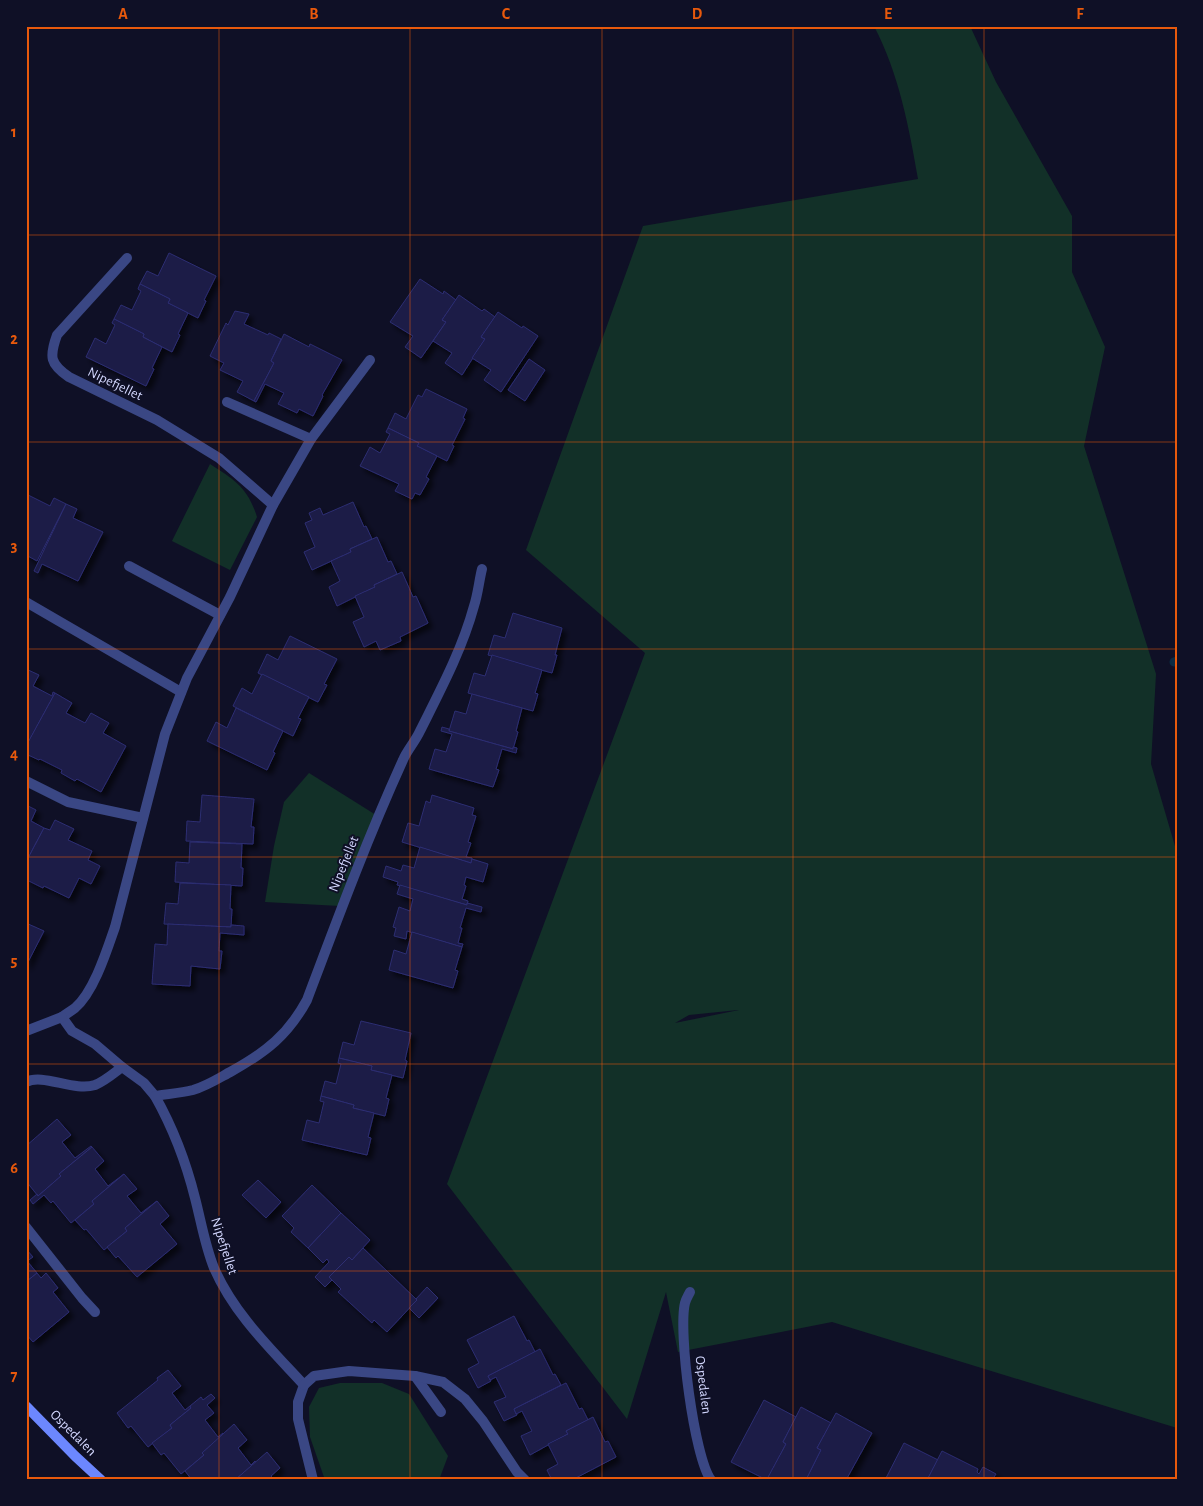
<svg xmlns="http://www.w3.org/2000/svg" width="1203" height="1506" font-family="'Alegreya Sans',sans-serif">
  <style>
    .green { fill: #123028; fill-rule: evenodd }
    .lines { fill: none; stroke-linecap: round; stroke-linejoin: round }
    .stream { stroke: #0a2b43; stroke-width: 9 }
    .building { fill: #1b1b47; stroke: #2d2e72; filter: url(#shadow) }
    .lane { stroke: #3a4784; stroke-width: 10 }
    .street { stroke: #3a4784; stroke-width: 10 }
    .secondary { stroke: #6c87fe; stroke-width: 10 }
    .grid { fill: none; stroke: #e8590c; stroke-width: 1; stroke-opacity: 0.55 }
    .labels { text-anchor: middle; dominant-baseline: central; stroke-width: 4; stroke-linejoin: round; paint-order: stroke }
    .street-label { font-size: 14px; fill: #d4d8ff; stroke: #0f1026 }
    .neatline { fill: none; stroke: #e8590c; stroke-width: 2 }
    .grid-label { font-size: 16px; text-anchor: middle; font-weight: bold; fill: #e8590c }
  </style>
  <defs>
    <filter id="shadow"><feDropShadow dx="4.5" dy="4.5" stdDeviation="2.5" flood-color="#0009"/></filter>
  </defs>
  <rect width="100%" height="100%" fill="#0f1026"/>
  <g class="green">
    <path d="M874 26H970L996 82 1072 216V272L1105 347 1084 446 1156 674 1151 764 1177 853V1428L832 1322 678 1352 666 1292 627 1419 447 1184 645 653 526 550 643 226 918 179C909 127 899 74 874 26ZM738 1010H739L675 1023 689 1015Z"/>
    <path d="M210 464C235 480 248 488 257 517L230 570 172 541Z"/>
    <path d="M309 773 376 815 340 906 265 902 274 846 284 802Z"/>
    <path d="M340 1383H382L409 1394 448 1456 439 1480H325L310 1437 309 1407 319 1388Z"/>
  </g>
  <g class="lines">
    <path class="stream" d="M1174 662 1177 661"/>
  </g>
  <g class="building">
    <path d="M169 253 216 276 204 300 206 301 198 318 168 303 170 299 140 284 147 271 158 276Z"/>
    <path d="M420 279 443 294 444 291 456 300 442 320 446 322 421 358 405 347 413 336 390 322Z"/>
    <path d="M140 284 170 299 168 303 188 313 178 334 180 335 172 352 143 337 144 334 114 319 121 305 132 310 141 291 138 289Z"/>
    <path d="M459 295 482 311 484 309 495 317 481 337 485 339 462 375 445 363 452 353 433 341 446 322 442 320Z"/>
    <path d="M235 311 249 314 244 324 268 335 269 333 281 339 271 361 274 363 254 401 237 392 243 381 220 370 224 363 210 356 226 323 228 325Z"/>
    <path d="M498 312 522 328 523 326 538 336 501 392 484 380 491 370 472 358 485 339 481 337Z"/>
    <path d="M114 319 144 334 143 337 162 347 152 368 154 369 146 386 86 357 95 338 106 344 115 325 112 323Z"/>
    <path d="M284 334 309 347 310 344 342 360 322 395 323 396 313 416 299 409 297 413 278 404 284 393 265 384 256 402 254 401 274 363 271 361Z"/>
    <path d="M529 359 545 370 525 401 508 390Z"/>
    <path d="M426 389 467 409 463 418 465 419 452 445 454 446 447 461 417 446 419 443 388 428 395 413 406 419 418 395 422 397Z"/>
    <path d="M388 428 419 443 417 446 437 456 426 477 429 479 420 495 415 493 412 499 395 491 399 484 360 466 370 447 380 453 390 434 386 432Z"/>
    <path d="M26 494 50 506 54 498 66 504 37 561 26 555Z"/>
    <path d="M353 502 364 527 366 526 372 539 350 549 351 552 312 570 304 552 315 547 305 523 312 520 309 513 320 508 323 515Z"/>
    <path d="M66 504 77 509 73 518 103 532 78 581 42 564 38 573 34 571Z"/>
    <path d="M377 537 388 562 391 561 397 574 374 585 375 587 337 606 329 587 340 581 331 561 351 552 350 549Z"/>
    <path d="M402 572 413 597 416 596 428 623 400 637 401 641 380 650 376 641 364 647 353 622 364 617 355 596 375 587 374 585Z"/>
    <path d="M513 613 562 628 555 655H557L552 673 488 655 494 635 505 638Z"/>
    <path d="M290 636 337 659 324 684 327 685 318 702 258 673 267 654 278 660Z"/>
    <path d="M492 655 542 670 535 693 538 694 533 711 468 693 474 673 485 676Z"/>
    <path d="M26 669 39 675 33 686 52 696 53 692 55 693 28 743 26 742Z"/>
    <path d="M262 674 309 697 298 718 301 719 293 736 233 706 242 688 252 694Z"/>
    <path d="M55 693 72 703 66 713 85 723 91 713 109 723 103 733 126 746 101 792 77 779 75 781 61 773 62 770 40 759 39 760 26 754V746Z"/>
    <path d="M472 694 522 708 516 731 518 732 513 749 449 731 455 711 466 714Z"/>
    <path d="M236 708 283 731 273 752 275 753 267 770 207 741 216 722 227 728Z"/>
    <path d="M442 727 449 729V731L513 749V747L517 748 516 753 502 749 496 769 499 770 493 787 429 769 435 749 446 752 452 734 441 731Z"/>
    <path d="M202 795 254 799 251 827H254L253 844 186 841 187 821 200 822Z"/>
    <path d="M432 795 474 808 472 815 476 816 468 842 471 843 466 857 472 858 471 863 402 842 408 823 419 826 426 801 430 803Z"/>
    <path d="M26 805 36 810 31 821 44 828 26 862Z"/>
    <path d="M55 820 74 829 68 840 92 851 88 860 100 866 91 884 79 878 69 898 44 886 43 888 27 880 28 878 26 877V862L44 828 50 830Z"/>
    <path d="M190 842 242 844 241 868H243L242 886 175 882 176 862 189 863Z"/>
    <path d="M420 847 471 863 472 859 488 864 483 882 466 877 464 885 466 886 462 899 468 901 467 905 397 885 398 882 383 877 386 866 401 871 403 865 414 868Z"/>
    <path d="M180 883 231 885 230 909H232L231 927 164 924 166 903 178 904Z"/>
    <path d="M400 885 467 905V903L482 907 481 912 466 908 460 928H462L458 943 463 944 462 947 407 931 406 939 394 936 396 928 393 927 399 907 410 911 413 899 397 894Z"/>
    <path d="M26 923 44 931 26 966Z"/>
    <path d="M168 924 231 927V925L244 926V935L220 933 219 951H222L220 969 191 966 190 986 152 984 155 944 167 945Z"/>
    <path d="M412 932 462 947 455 970 458 971 453 988 389 970 394 950 406 954Z"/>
    <path d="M361 1021 411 1033 405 1060 407 1061 403 1078 371 1070 372 1066 339 1058 343 1042 354 1045Z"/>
    <path d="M339 1058 372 1066 371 1070 392 1075 386 1098 389 1099 385 1116 353 1108 354 1105 321 1096 325 1081 336 1084 341 1064 338 1063Z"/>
    <path d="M321 1096 354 1105 353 1108 374 1113 368 1137 371 1138 367 1155 302 1140 307 1120 319 1123 324 1102 320 1101Z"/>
    <path d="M57 1119 71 1135 62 1142 75 1158 91 1146 92 1147 59 1174 61 1176 38 1196 26 1181V1146Z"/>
    <path d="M92 1147 104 1161 95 1169 108 1186 124 1174 92 1201 94 1204 71 1223 53 1201 51 1203 44 1195 33 1204 30 1200 37 1194 38 1196 61 1176 59 1174Z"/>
    <path d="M124 1174 137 1189 127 1196 141 1213 157 1201 125 1228 127 1231 104 1250 86 1229 84 1230 75 1220 94 1204 92 1201Z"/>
    <path d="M258 1180 281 1202 266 1218 242 1195Z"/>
    <path d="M312 1185 341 1213 308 1248 291 1232 294 1228 282 1216Z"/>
    <path d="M157 1201 169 1216 160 1224 177 1244 137 1277 118 1256 116 1258 107 1247 127 1231 125 1228Z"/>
    <path d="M341 1213 370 1240 352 1260 349 1257 329 1277 332 1280 325 1287 315 1277 329 1262 327 1259 323 1263 308 1248Z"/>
    <path d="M363 1248 417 1300 387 1332 374 1320 372 1323 338 1292 341 1289 329 1277 349 1257 352 1260Z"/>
    <path d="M26 1249 33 1257 27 1261 37 1273 26 1282Z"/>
    <path d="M37 1273 41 1278 46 1273 58 1288 53 1292 69 1312 33 1342 26 1334V1282Z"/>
    <path d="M427 1287 438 1298 419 1318 409 1308 417 1300 416 1299Z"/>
    <path d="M514 1316 527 1341 529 1340 535 1352 488 1376 491 1381 478 1388 468 1369 479 1363 467 1340Z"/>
    <path d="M540 1349 553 1375 555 1374 561 1385 514 1409 517 1415 504 1421 494 1402 506 1397 496 1377 490 1380 488 1376Z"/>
    <path d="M168 1370 181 1386 172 1393 185 1410 190 1406 191 1408 170 1425 172 1428 148 1447 131 1426 128 1428 117 1413 158 1380 157 1378Z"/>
    <path d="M566 1383 579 1409 582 1408 588 1420 566 1431 568 1434 530 1455 521 1436 532 1431 522 1411 516 1414 514 1409Z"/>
    <path d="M211 1394 215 1398 207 1405 214 1413 205 1420 218 1437 223 1433 224 1435 202 1453 204 1455 181 1474 164 1453 161 1455 152 1443 172 1428 170 1425 191 1408 190 1406 201 1397 203 1400Z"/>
    <path d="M764 1400 796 1417 783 1442 786 1444 767 1480 731 1462Z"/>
    <path d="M801 1407 831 1423 817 1448 821 1450 806 1480H769L767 1479 786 1444 783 1442Z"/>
    <path d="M836 1413 872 1433 846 1480H806L821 1450 817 1448Z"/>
    <path d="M593 1417 605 1442 608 1441 616 1457 572 1480H552L547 1470 558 1464 548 1444 568 1434 566 1431Z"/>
    <path d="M234 1424 247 1440 238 1448 251 1465 255 1461 256 1462 235 1480H192L185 1471 204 1455 202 1453Z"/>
    <path d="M904 1443 938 1460 927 1480H885Z"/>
    <path d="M942 1451 978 1469 977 1472 979 1474 983 1467 996 1474 992 1480H927Z"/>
    <path d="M267 1452 280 1468 271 1476 275 1480H235Z"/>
  </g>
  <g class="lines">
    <g class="lane">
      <path d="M127 258 57 335C49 357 50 364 69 377L157 420 219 458 273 505"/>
      <path d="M227 402 311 439"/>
      <path d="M129 566 220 615"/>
      <path d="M26 602 181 692"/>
      <path d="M26 781 68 802 143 818"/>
      <path d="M122 1067 144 1083 155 1096C167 1094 181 1093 193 1090 207 1086 219 1078 232 1071 266 1052 288 1035 307 1000 337 920 367 839 403 760 407 750 415 742 420 731 440 691 462 650 474 606 478 594 479 581 482 569"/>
      <path d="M26 1082C43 1073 74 1092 95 1085 105 1081 114 1073 122 1067L95 1044 72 1031 62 1017C66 1014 71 1011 75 1008 94 992 107 950 115 927L165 734 187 678 230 597 273 505 311 439 370 360"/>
      <path d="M155 1096C173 1128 186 1162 195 1198 201 1221 205 1246 214 1268 234 1314 271 1349 304 1385L298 1402V1419L313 1480"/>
      <path d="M26 1227 82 1298 95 1312"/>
      <path d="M690 1292C688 1296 686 1299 685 1303 678 1331 694 1457 711 1480"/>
      <path d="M415 1376 441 1412"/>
      <path d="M304 1385 314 1376 349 1371 415 1376 443 1382 465 1399 483 1421 517 1472 525 1480"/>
    </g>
    <path class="street" d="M26 1031 62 1017"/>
    <path class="secondary" d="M26 1406 75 1456 101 1480"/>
  </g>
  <path class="grid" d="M219 26V1480M410 26V1480M602 26V1480M793 26V1480M984 26V1480M26 235H1177M26 442H1177M26 649H1177M26 857H1177M26 1064H1177M26 1271H1177"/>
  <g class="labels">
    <g class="street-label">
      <text transform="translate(115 384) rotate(26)">Nipefjellet</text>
      <text transform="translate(344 864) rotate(-68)">Nipefjellet</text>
      <text transform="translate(224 1246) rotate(72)">Nipefjellet</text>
      <text transform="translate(703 1385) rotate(83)">Ospedalen</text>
      <text transform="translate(73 1433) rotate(45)">Ospedalen</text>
    </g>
  </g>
  <rect width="1203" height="1506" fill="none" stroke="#0f1026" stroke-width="55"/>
  <rect x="28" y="28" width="1148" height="1450" class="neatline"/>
  <g class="grid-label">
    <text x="123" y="19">A</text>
    <text x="314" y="19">B</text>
    <text x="506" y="19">C</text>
    <text x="697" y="19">D</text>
    <text x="888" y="19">E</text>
    <text x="1080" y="19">F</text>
    <text x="14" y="137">1</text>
    <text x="14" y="344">2</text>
    <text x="14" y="551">3</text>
    <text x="14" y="759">4</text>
    <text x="14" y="966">5</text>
    <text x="14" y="1173">6</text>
    <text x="14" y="1381">7</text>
  </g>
</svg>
